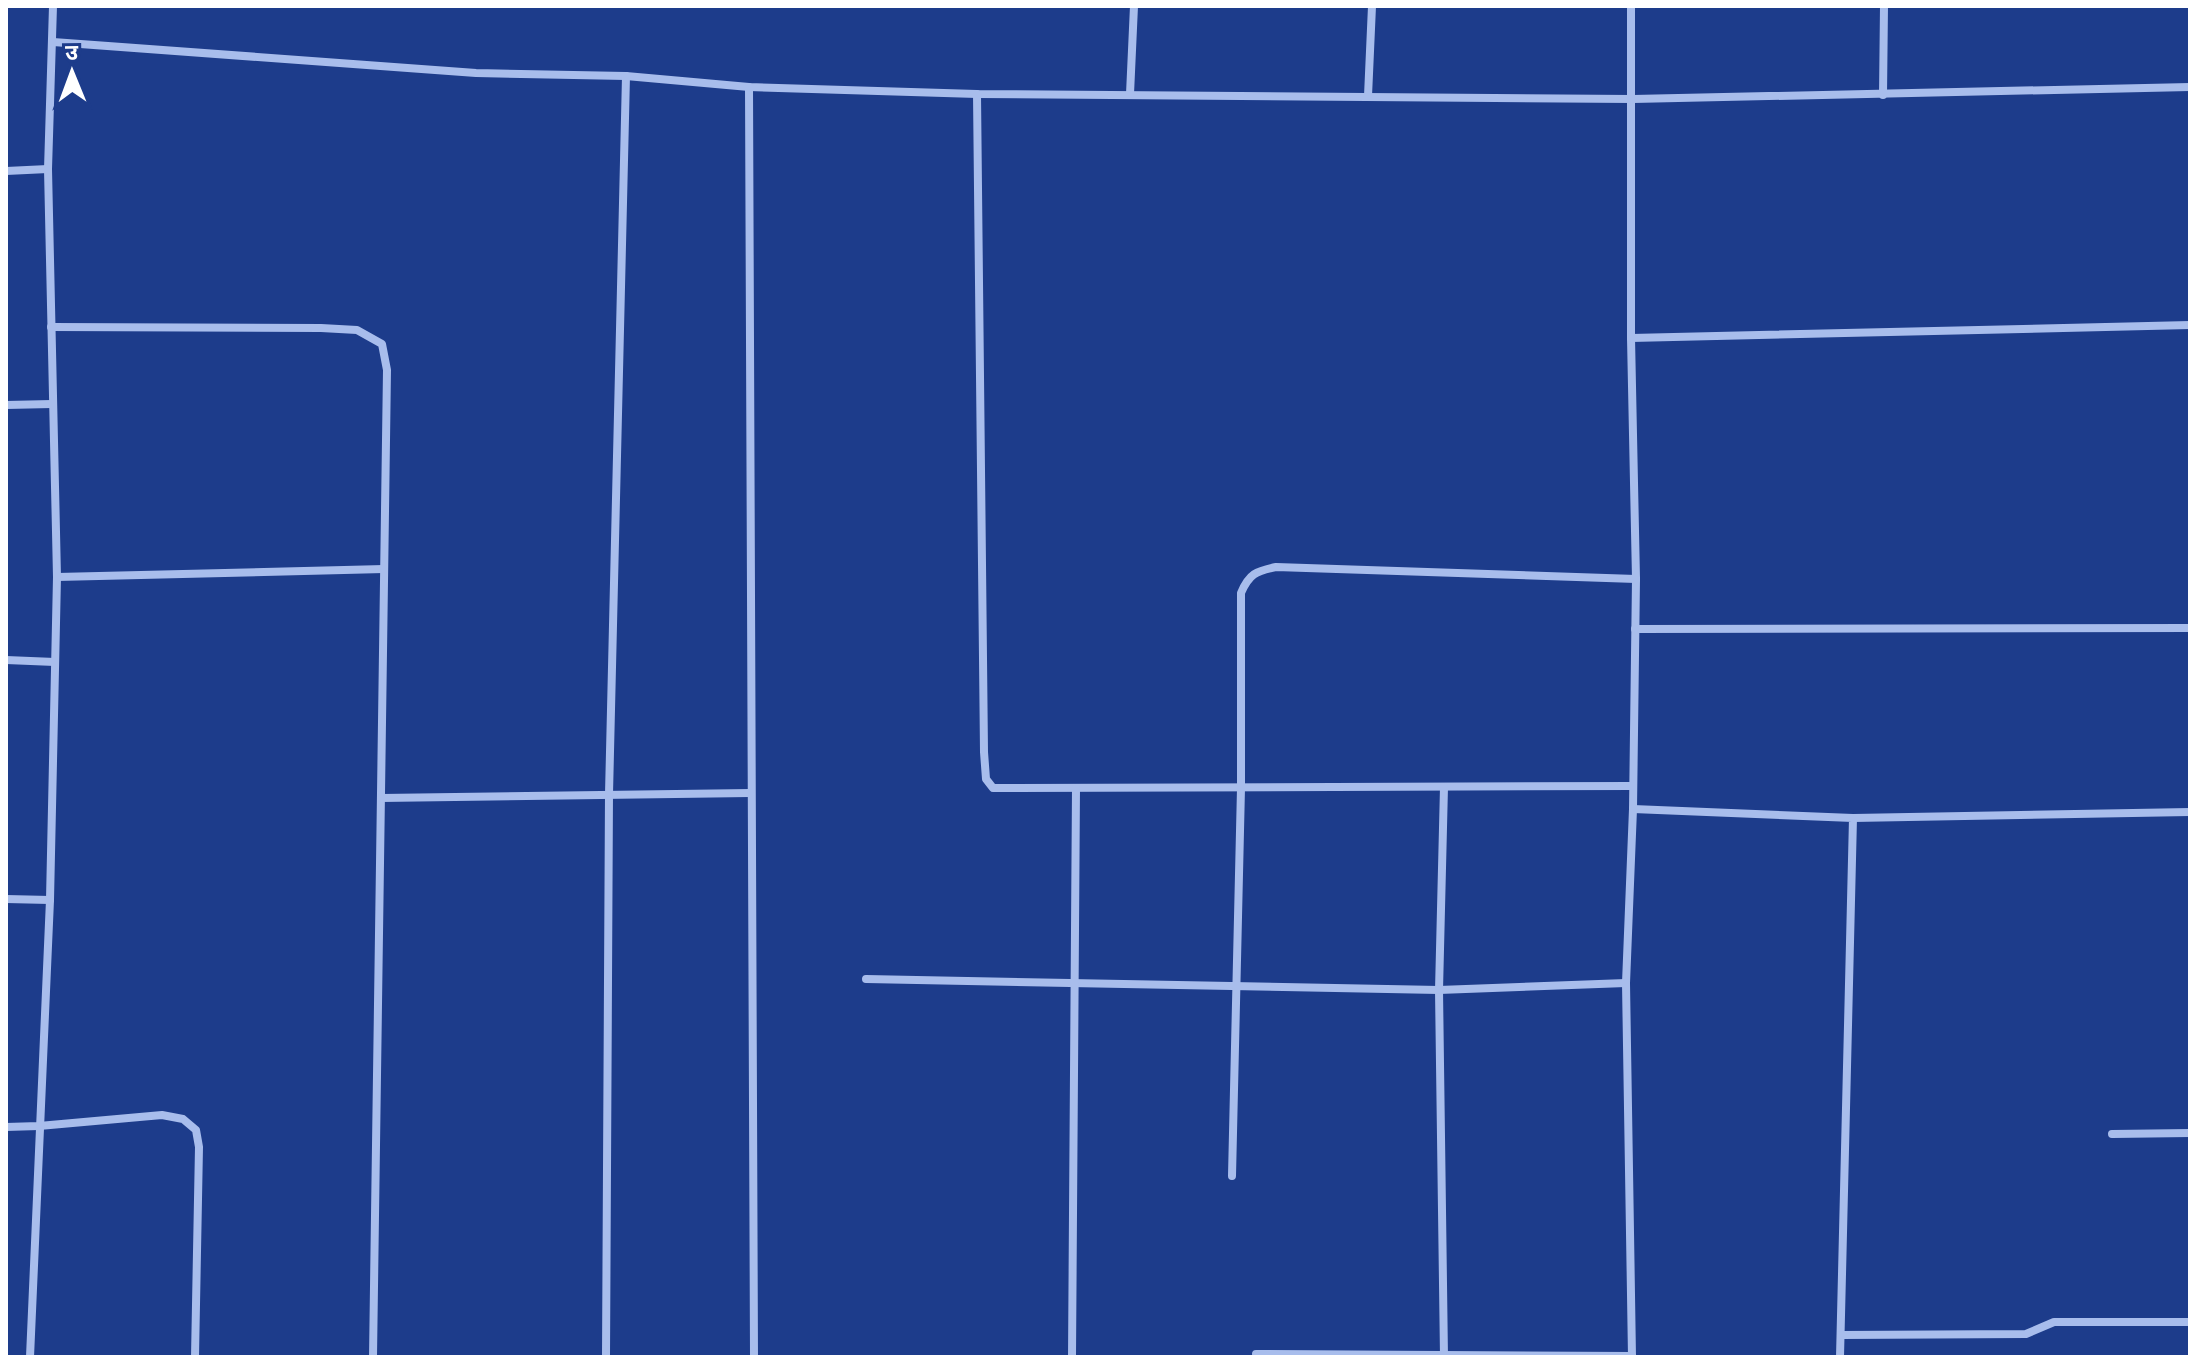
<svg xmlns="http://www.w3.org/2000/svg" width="2196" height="1363" font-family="Overpass,'Noto Sans Devanagari',sans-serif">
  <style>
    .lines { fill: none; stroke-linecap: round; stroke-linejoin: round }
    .street { stroke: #a8bdec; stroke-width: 8 }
  </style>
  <rect width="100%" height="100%" fill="#1d3c8b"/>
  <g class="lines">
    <g class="street">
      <path d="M1631 6V338L1636 579 1633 809 1626 983 1632 1357"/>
      <path d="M53 42 476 73 626 76 749 87 977 94 1633 99 2190 87"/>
      <path d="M749 87 754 1357"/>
      <path d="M977 94 984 752 986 779 993 788 1633 786"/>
      <path d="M1130 94 1134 6"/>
      <path d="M1883 95 1884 6"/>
      <path d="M1368 96 1372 6"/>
      <path d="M6 171 48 169"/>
      <path d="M51 327 321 328 357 330 382 344 387 370 373 1357"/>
      <path d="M1631 338 2190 325"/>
      <path d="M6 405 52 404"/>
      <path d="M57 577 384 569"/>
      <path d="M1635 629 2190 628"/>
      <path d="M6 660 55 662"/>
      <path d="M1444 787 1439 990 1444 1357"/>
      <path d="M381 798 750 793"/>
      <path d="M1633 809 1853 818 1840 1357"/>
      <path d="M1853 818 2190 812"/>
      <path d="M6 899 50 900"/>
      <path d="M866 979 1439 990 1626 983"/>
      <path d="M6 1127 39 1126 162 1115 183 1119 196 1130 199 1147 195 1357"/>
      <path d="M2112 1134 2190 1133"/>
      <path d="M1232 1176 1241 788V593C1249 574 1256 571 1276 567L1636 579"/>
      <path d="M1841 1335 2026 1334 2054 1322H2190"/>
      <path d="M1256 1354 1632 1356"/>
      <path d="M30 1357 50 900 57 577 48 169 53 6"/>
      <path d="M606 1357 609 794 626 76"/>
      <path d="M1072 1357 1076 788"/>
    </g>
  </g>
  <rect width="2196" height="1363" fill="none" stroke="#ffffff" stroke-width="16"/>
  <g transform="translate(72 72) rotate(359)" stroke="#1d3c8b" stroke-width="6" paint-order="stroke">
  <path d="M0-6L14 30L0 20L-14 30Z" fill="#ffffff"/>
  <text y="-12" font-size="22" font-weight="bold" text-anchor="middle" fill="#ffffff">उ</text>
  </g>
</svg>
